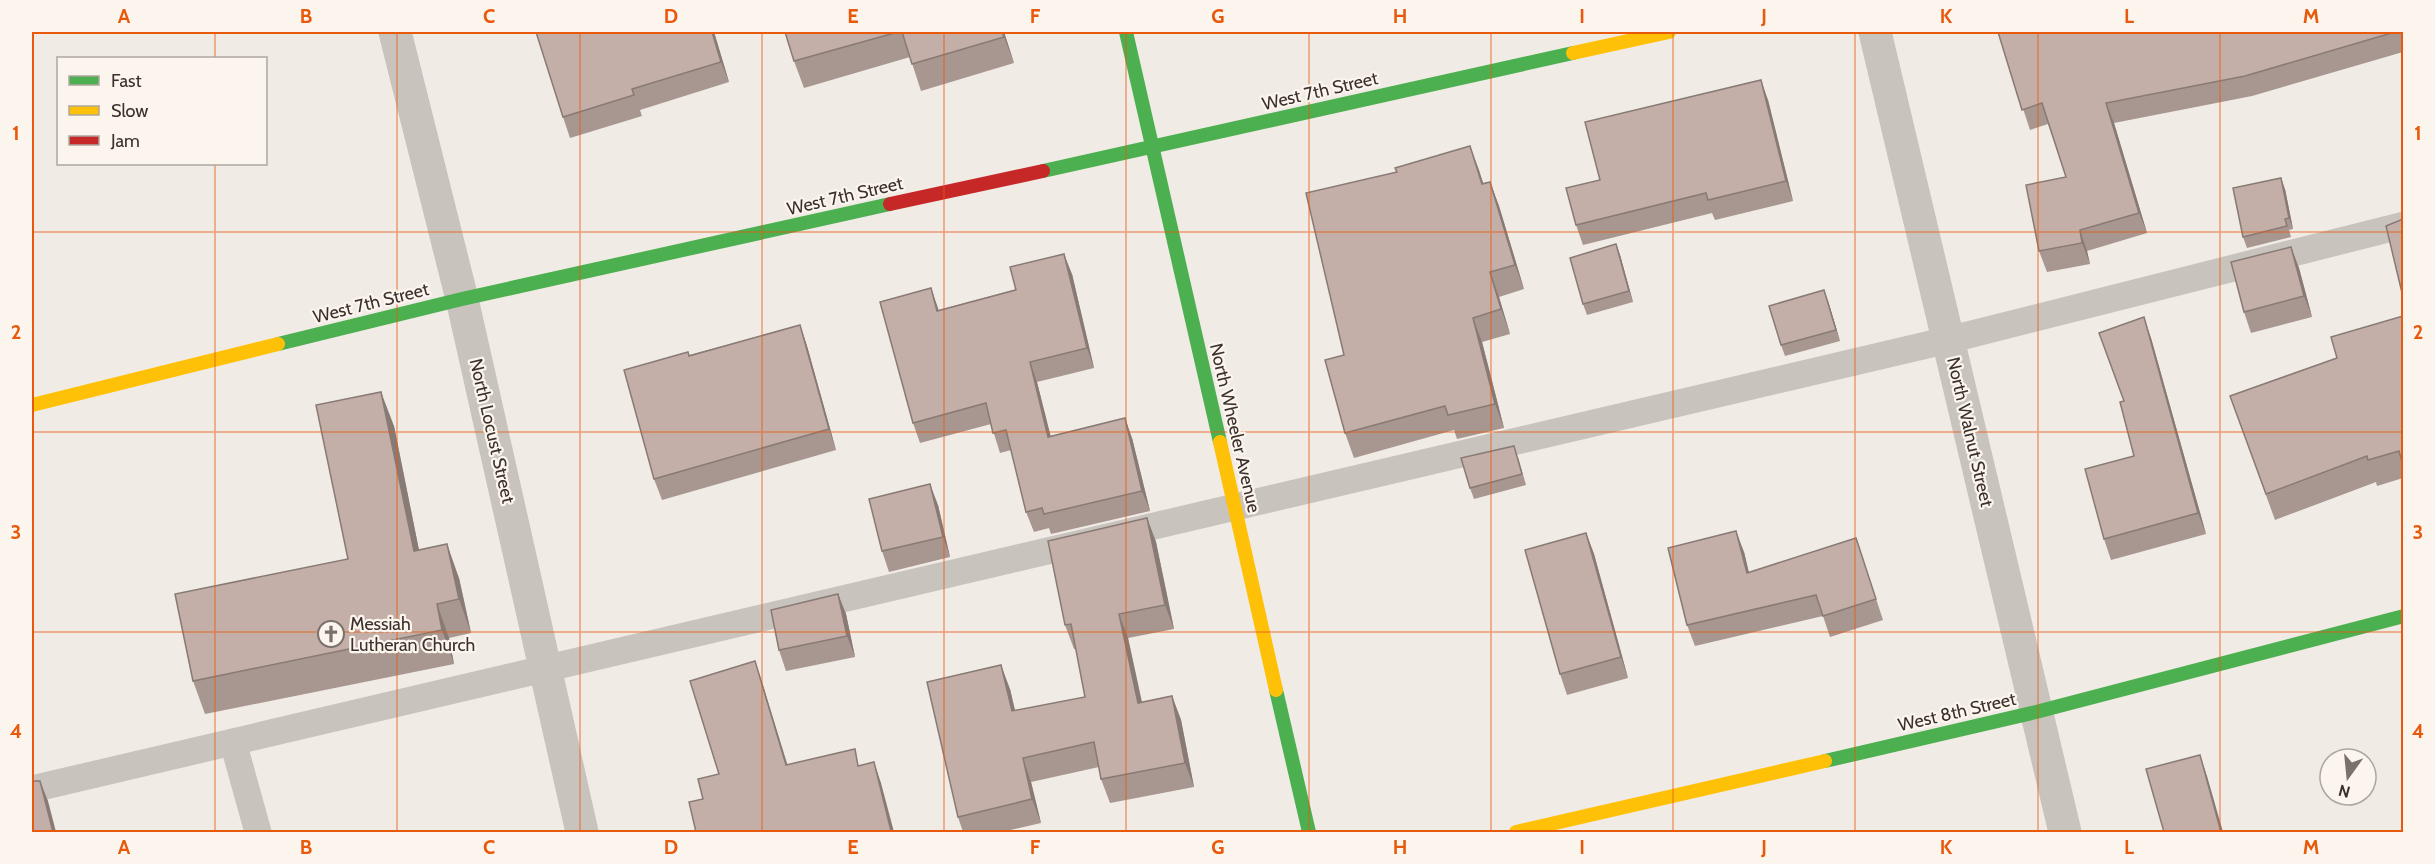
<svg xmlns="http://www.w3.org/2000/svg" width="2435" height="864" font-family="Cabin,sans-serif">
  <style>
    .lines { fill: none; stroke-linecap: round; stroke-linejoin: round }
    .lane { stroke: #c9c3be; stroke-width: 27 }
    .street { stroke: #c9c3be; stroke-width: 33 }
    .fast { stroke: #4caf50; stroke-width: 14 }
    .slow { stroke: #ffc107; stroke-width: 14 }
    .jam { stroke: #c62828; stroke-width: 14 }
    .wall { fill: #a89690 }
    .shaded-wall { fill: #887a75 }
    .building { fill: #c3afa7; stroke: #887a75; stroke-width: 1.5 }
    .grid { fill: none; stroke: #e8590c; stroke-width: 1.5; stroke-opacity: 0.55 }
    .labels { text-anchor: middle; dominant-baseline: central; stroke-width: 4.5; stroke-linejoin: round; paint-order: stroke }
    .street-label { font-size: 18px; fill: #3b302b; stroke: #fbf5ee }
    .poi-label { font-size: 18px; fill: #3b302b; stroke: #fbf5ee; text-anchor: start }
    .neatline { fill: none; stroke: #e8590c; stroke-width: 2 }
    .grid-label { font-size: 20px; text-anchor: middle; font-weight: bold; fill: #e8590c }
  </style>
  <rect width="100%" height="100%" fill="#f0ebe5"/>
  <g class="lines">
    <g class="lane">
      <path d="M233 742 258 832"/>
      <path d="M32 789 1948 340 2404 225"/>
    </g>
    <g class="street">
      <path d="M395 32 462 299 582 832"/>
      <path d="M1875 32 2065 832"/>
    </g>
    <g class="fast">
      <path d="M1126 32 1220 442"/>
      <path d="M1043 171 1573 53"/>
      <path d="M278 344 462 299 890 204"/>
      <path d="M1276 690 1309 832"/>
      <path d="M1825 761 2036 712 2404 616"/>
    </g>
    <g class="slow">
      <path d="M1573 53 1669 32"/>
      <path d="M32 405 278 344"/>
      <path d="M1220 442 1276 690"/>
      <path d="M1516 832 1825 761"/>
    </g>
    <path class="jam" d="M890 204 1043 171"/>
  </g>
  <g class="wall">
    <path d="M714 32 729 82 640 110 642 116 570 138 563 117Z"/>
    <path d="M785 32H1004L1014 63 921 91 910 57 804 88 794 61Z"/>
    <path d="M1998 32H2403V52L2252 96 2114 123 2147 233 2087 251 2090 264 2047 272 2039 251 2066 177 2048 124 2030 130Z"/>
    <path d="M1768 100 1793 201 1715 220 1712 213 1583 245 1576 225 1600 180Z"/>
    <path d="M1470 146 1483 183 1490 182 1499 206 1524 289 1499 297 1510 334 1482 342 1504 428 1457 439 1454 430 1354 458 1345 433 1344 355 1397 172Z"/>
    <path d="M2285 189 2293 229 2289 230 2291 237 2247 248 2243 237Z"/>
    <path d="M1616 244 1620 255 1633 302 1587 315 1583 304Z"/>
    <path d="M2291 247 2299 268 2312 317 2251 333 2244 312Z"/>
    <path d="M1072 274 1094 368 1037 382 1050 436 1132 438 1150 511 1051 534 1049 528 1034 532 1026 512 1011 450 1000 453 991 424 920 443 913 423 939 310Z"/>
    <path d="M1828 301 1840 341 1785 356 1781 345Z"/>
    <path d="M2403 316V478L2377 486 2376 482 2275 520 2230 396 2337 358Z"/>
    <path d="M800 325 807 346 836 450 662 500 654 479 689 355Z"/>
    <path d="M2151 338 2206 534 2111 560 2104 539 2134 456 2124 401Z"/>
    <path d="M394 426 419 550 459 578 471 633 449 638 454 664 205 714 193 681 348 559Z"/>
    <path d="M1518 457 1526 485 1474 499 1470 488Z"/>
    <path d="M938 505 950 557 889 572 882 551Z"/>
    <path d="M1147 518 1156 542 1174 629 1128 638 1142 702 1172 696 1181 720 1194 787 1110 803 1101 779 1099 767 1031 782 1041 823 1002 832H963L958 817 1010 689 1015 711 1085 697 1076 649H1074L1065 625Z"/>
    <path d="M1586 533 1594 554 1628 678 1567 695 1560 674Z"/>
    <path d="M1744 552 1749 573 1863 559 1883 620 1830 637 1823 616 1695 646 1687 625Z"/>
    <path d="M838 594 846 614 855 657 786 671 779 650Z"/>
  </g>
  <g class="shaded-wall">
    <path d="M712 32H714L729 82 721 62Z"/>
    <path d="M1002 32H1004L1014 63Z"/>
    <path d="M1761 80 1768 100 1793 201 1786 181Z"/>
    <path d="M2106 103 2114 123 2147 233 2139 213Z"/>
    <path d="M1470 146 1479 170 1491 208 1482 184Z"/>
    <path d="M2281 178 2285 189 2293 229 2289 218Z"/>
    <path d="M1490 182 1499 206 1524 289 1515 265Z"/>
    <path d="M2080 230 2087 251 2090 264 2082 243Z"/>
    <path d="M1616 244 1620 255 1633 302 1629 291Z"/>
    <path d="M2291 247 2299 268 2312 317 2304 296Z"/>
    <path d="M1064 254 1072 274 1094 368 1087 348Z"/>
    <path d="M1490 272 1499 297 1510 334 1501 309Z"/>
    <path d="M931 288 938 308 944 331 937 311Z"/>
    <path d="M1824 290 1828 301 1840 341 1836 330Z"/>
    <path d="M2144 317 2151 338 2206 534 2198 513Z"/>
    <path d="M1473 318 1482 342 1504 428 1495 404Z"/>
    <path d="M800 325 807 346 836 450 829 429Z"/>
    <path d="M1030 362 1037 382 1056 457 1048 437Z"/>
    <path d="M381 392 394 426 426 585 414 551Z"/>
    <path d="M1125 418 1132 438 1150 511 1142 491Z"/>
    <path d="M930 484 938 505 950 557 943 537Z"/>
    <path d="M1147 518 1156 542 1174 629 1165 605Z"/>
    <path d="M1736 531 1744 552 1754 594 1747 573Z"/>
    <path d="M1586 533 1594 554 1628 678 1621 657Z"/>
    <path d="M447 544 459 578 471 633 459 599Z"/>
    <path d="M838 594 846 614 855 657 847 636Z"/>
    <path d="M437 604 449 638 454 664 442 630Z"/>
    <path d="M1119 614 1128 638 1147 727 1138 703Z"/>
    <path d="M755 661 762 682 794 786 786 765Z"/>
    <path d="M1001 665 1010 689 1021 736 1012 711Z"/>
    <path d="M1172 696 1181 720 1194 787 1185 763Z"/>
    <path d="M2200 755 2207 776 2223 832H2221Z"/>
    <path d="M1023 758 1031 782 1041 823 1032 799Z"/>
    <path d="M874 762 881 783 894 832H892L891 831Z"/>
    <path d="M40 781 48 801 56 832H53Z"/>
  </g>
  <g class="building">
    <path d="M536 32H712L721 62 632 89 634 95 563 117Z"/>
    <path d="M785 32H898L794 61Z"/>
    <path d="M902 32H1002L1004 37 912 64Z"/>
    <path d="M1998 32H2395L2245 76 2106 103 2139 213 2080 230 2082 243 2039 251 2026 185 2066 177 2042 103 2022 110Z"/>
    <path d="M1761 80 1786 181 1708 200 1706 193 1576 225 1566 188 1600 180 1585 122Z"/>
    <path d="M1470 146 1482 184 1490 182 1515 265 1490 272 1501 309 1473 318 1495 404 1448 415 1445 406 1345 433 1325 360 1344 355 1306 193 1397 172 1395 168Z"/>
    <path d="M2281 178 2289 218 2285 219 2287 226 2243 237 2233 188Z"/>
    <path d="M2403 219V297L2386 226Z"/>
    <path d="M1616 244 1629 291 1583 304 1570 258Z"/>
    <path d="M2291 247 2304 296 2244 312 2231 262Z"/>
    <path d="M1064 254 1087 348 1030 362 1048 437 1125 418 1142 491 1044 514 1042 508 1026 512 1006 430 993 433 986 403 913 423 880 302 931 288 937 311 1016 290 1010 267Z"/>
    <path d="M1824 290 1836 330 1781 345 1769 306Z"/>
    <path d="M2403 316V465L2399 451 2368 460 2367 456 2266 494 2230 396 2337 358 2331 337Z"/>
    <path d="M2144 317 2198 513 2104 539 2085 469 2134 456 2120 402 2124 401 2099 333Z"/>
    <path d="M800 325 829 429 654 479 624 370 688 352 689 356Z"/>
    <path d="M381 392 414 551 447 544 459 599 437 604 442 630 193 681 175 594 348 559 316 405Z"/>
    <path d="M1514 446 1522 474 1470 488 1461 458Z"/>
    <path d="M930 484 943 537 882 551 869 499Z"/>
    <path d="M1147 518 1165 605 1119 614 1138 703 1172 696 1185 763 1101 779 1094 742 1023 758 1032 799 958 817 927 682 1001 665 1012 711 1085 697 1071 624 1065 625 1048 541Z"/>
    <path d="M1736 531 1747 573 1856 538 1876 599 1823 616 1816 595 1687 625 1668 548Z"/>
    <path d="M1586 533 1621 657 1560 674 1525 550Z"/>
    <path d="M838 594 847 636 779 650 771 610Z"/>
    <path d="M755 661 786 765 855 749 858 766 874 762 891 831 883 832H696L689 802 703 799 698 779 719 774 690 681Z"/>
    <path d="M2200 755 2221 832H2164L2146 769Z"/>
    <path d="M32 781H40L53 832H32Z"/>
  </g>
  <path class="grid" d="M215 32V58M397 32V832M580 32V832M762 32V832M944 32V832M1126 32V832M1309 32V832M1491 32V832M1673 32V832M1855 32V832M2038 32V832M2220 32V832M215 164V832M32 232H2404M32 432H2404M32 632H2404"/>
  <defs>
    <symbol id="church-ring" viewBox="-11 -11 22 22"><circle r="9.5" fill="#fbf5ee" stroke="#7a716c" stroke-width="1.5"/><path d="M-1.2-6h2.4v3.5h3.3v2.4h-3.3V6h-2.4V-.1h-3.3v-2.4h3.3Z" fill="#7a716c"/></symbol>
  </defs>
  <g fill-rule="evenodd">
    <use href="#church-ring" x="316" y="619" width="30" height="30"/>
  </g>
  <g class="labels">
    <g class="street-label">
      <text transform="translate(1320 91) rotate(-13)">West 7th Street</text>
      <text transform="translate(845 196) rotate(-13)">West 7th Street</text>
      <text transform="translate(371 303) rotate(-14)">West 7th Street</text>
      <text transform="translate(1235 428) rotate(77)">North Wheeler Avenue</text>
      <text transform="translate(492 431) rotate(77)">North Locust Street</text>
      <text transform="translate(1970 432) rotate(77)">North Walnut Street</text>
      <text transform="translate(1957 712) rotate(-13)">West 8th Street</text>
    </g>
    <g class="poi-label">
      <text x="350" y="624">Messiah<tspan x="350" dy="21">Lutheran Church</tspan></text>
    </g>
  </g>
  <rect width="2435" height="864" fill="none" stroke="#fbf5ee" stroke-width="66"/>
  <rect x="57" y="57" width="210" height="108" fill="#fbf5ee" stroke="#aea6a0" stroke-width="1.5"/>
  <rect x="69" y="76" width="30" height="9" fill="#4caf50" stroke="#aea6a0" stroke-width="1.5"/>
  <text x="111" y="87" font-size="18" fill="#3b302b">Fast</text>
  <rect x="69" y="106" width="30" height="9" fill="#ffc107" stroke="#aea6a0" stroke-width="1.5"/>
  <text x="111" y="117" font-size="18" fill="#3b302b">Slow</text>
  <rect x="69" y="136" width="30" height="9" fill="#c62828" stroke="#aea6a0" stroke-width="1.5"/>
  <text x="111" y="147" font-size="18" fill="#3b302b">Jam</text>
  <g transform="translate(2348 777) rotate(195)"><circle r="28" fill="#fbf5ee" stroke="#aea6a0" stroke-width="1.5"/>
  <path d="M0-4.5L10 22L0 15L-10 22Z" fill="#7a716c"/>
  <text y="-9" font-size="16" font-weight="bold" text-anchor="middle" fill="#3b302b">N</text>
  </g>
  <rect x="33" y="33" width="2369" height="798" class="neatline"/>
  <g class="grid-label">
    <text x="124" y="23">A</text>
    <text x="306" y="23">B</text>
    <text x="489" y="23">C</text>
    <text x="671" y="23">D</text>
    <text x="853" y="23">E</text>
    <text x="1035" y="23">F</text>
    <text x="1218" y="23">G</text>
    <text x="1400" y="23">H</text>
    <text x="1582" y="23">I</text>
    <text x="1764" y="23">J</text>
    <text x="1946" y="23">K</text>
    <text x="2129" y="23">L</text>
    <text x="2311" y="23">M</text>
    <text x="16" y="140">1</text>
    <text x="2418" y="140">1</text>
    <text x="16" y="339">2</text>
    <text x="2418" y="339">2</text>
    <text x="16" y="539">3</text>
    <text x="2418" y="539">3</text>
    <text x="16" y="738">4</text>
    <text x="2418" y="738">4</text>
    <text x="124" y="854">A</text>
    <text x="306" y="854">B</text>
    <text x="489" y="854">C</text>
    <text x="671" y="854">D</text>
    <text x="853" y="854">E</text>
    <text x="1035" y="854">F</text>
    <text x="1218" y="854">G</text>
    <text x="1400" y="854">H</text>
    <text x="1582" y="854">I</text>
    <text x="1764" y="854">J</text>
    <text x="1946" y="854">K</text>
    <text x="2129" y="854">L</text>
    <text x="2311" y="854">M</text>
  </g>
</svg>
